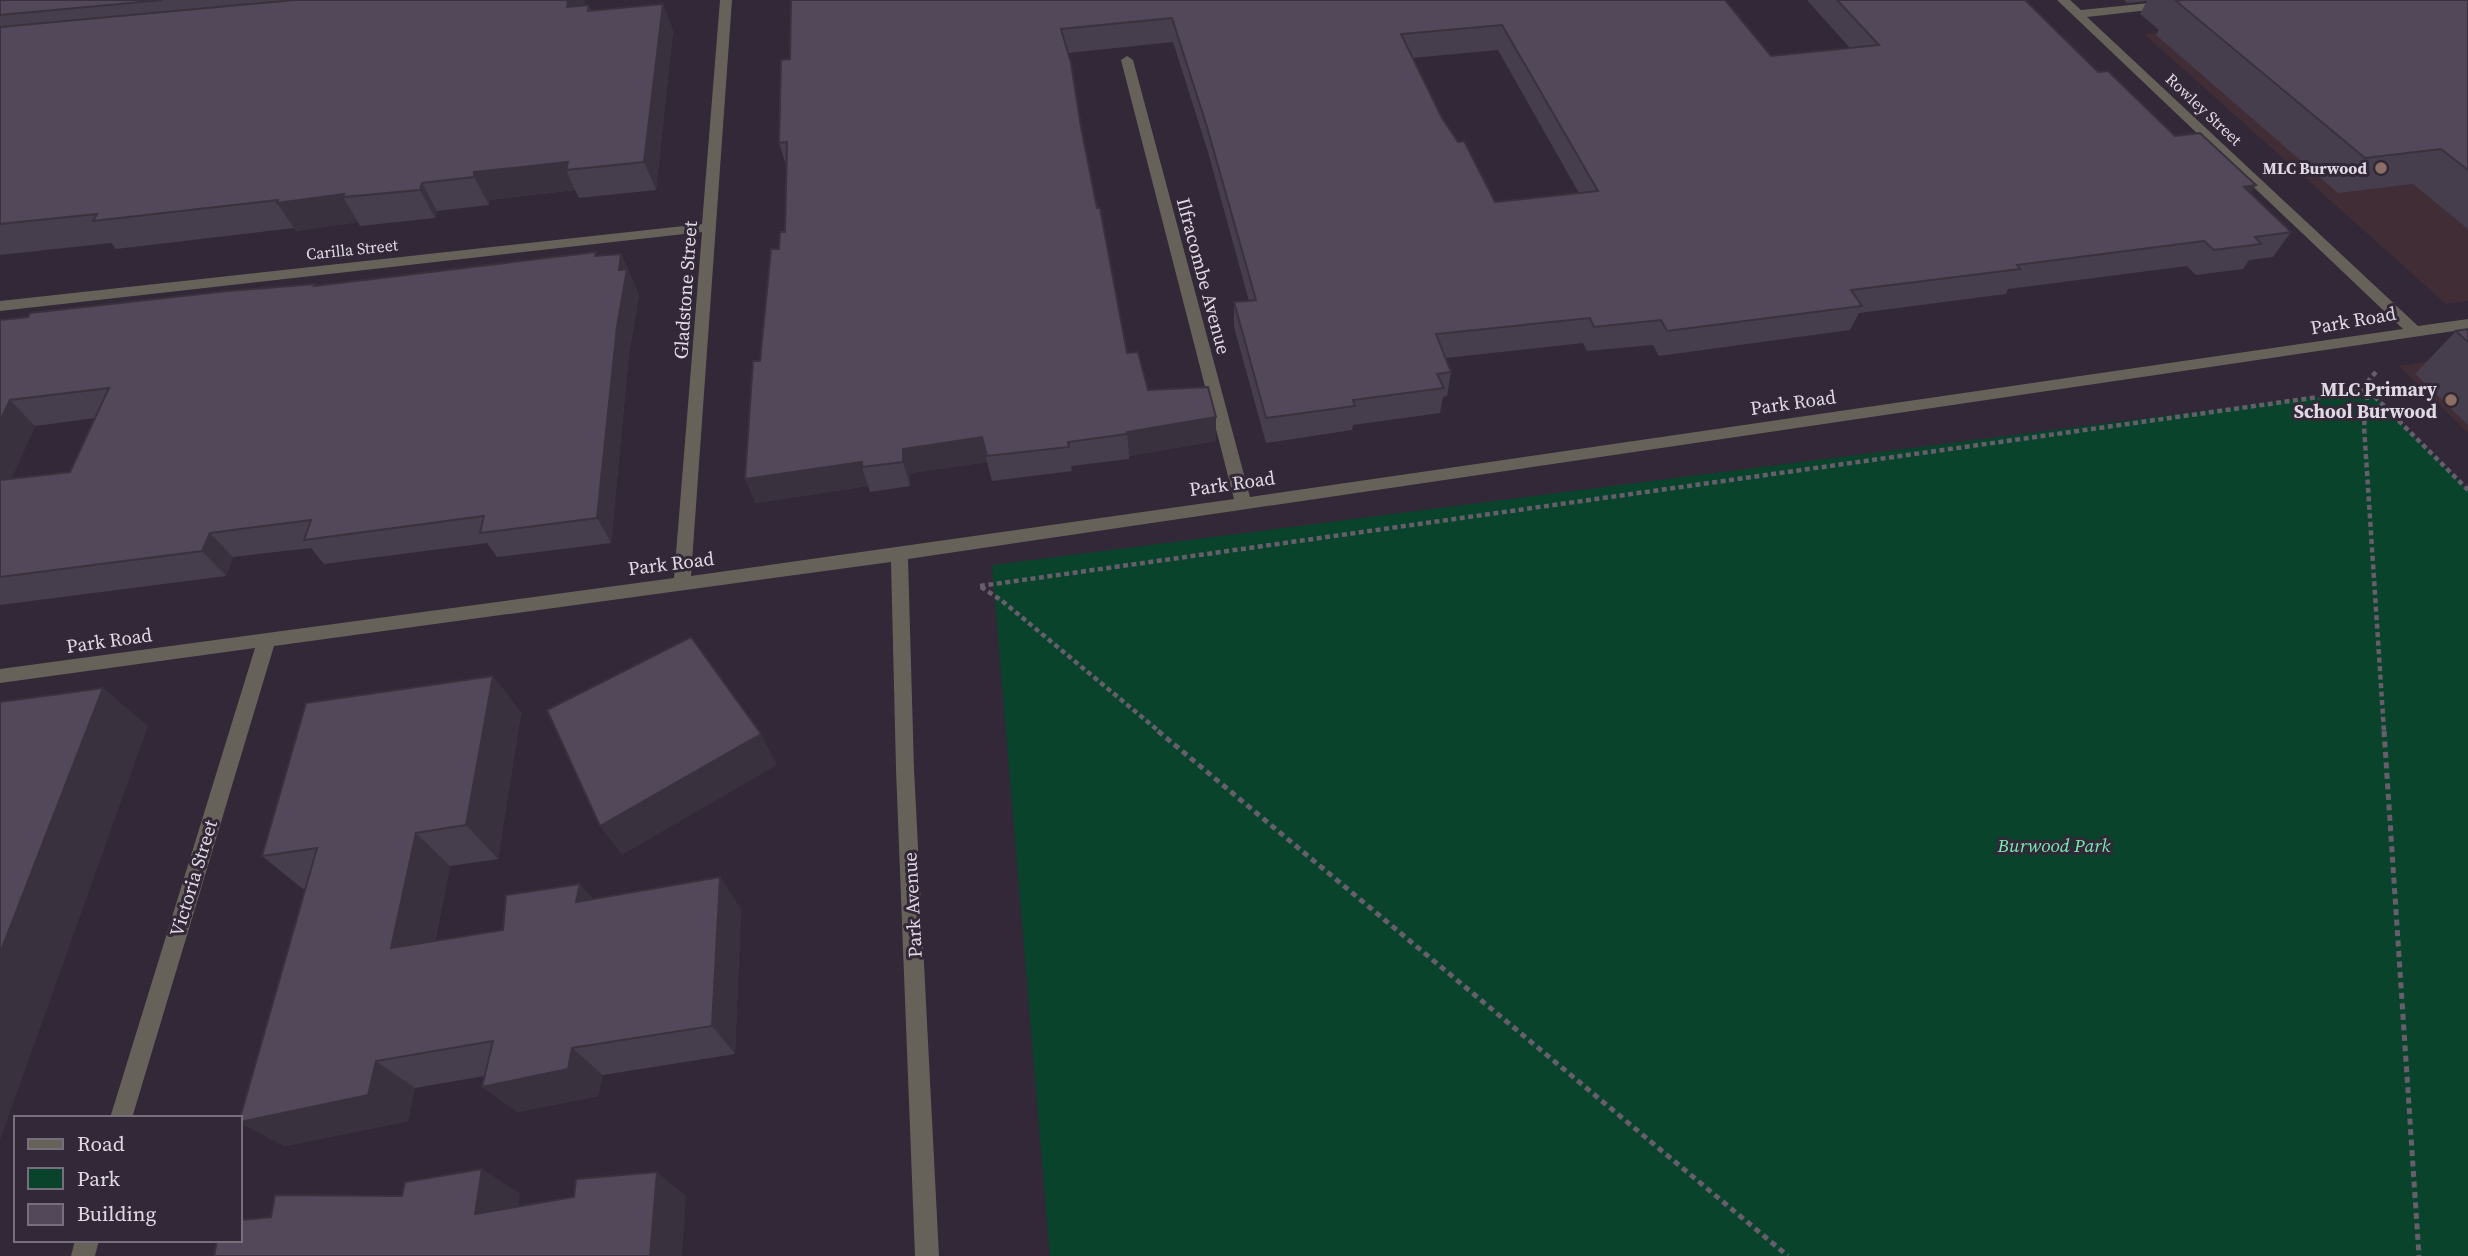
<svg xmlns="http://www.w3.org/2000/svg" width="2468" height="1256" font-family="'Source Serif 4',serif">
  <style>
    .education { fill: #402d35 }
    .green { fill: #09432c }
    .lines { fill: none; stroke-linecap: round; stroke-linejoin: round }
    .path-far1 { stroke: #675e6c; stroke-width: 4.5; stroke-dasharray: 5 3.5; stroke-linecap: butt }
    .path { stroke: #675e6c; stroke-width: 5; stroke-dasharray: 6 4.5; stroke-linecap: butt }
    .minor { fill: #666259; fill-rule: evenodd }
    .wall { fill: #473e4d; fill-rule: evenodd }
    .shaded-wall { fill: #39323e }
    .building { fill: #524859; stroke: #39323e; stroke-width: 2; fill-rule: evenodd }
    .education-dot { fill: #8d6e63; stroke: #322837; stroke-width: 2.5 }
    .labels { text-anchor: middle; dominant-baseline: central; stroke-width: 6; stroke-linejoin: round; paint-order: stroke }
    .far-street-label { font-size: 16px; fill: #e0d9e4; stroke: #322837 }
    .far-poi-label { font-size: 16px; font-weight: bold; fill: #e0d9e4; stroke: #322837; text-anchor: end }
    .street-label { font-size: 19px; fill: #e0d9e4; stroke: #322837 }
    .poi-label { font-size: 19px; font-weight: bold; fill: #e0d9e4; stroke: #322837; text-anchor: end }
    .park-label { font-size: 19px; font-style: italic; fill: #76eab3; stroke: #322837 }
  </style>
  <rect width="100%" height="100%" fill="#322837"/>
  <g class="education">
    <path d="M2442 0H2468V301L2446 304 2144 34Z"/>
    <path d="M2468 355V433L2399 366Z"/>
  </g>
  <path class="green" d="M2368 390 2468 490V1256H1050L992 565Z"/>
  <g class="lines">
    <g class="path-far1">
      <path d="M2376 372 2369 380 2364 426 2384 732"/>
      <path d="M980 586 2368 390 2468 490"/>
      <path d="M981 587 1001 600 1160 732"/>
    </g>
    <g class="path">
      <path d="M1158 731 1788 1256"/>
      <path d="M2384 731 2419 1256"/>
    </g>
    <g class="minor">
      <path d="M720 0H732L691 576 1234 499 1121 60 1127 56 1133 60 1250 497 2403 329 2057 0H2070L2081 10 2179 0H2217L2211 3 2087 17 2418 326 2468 319V329L908 559 914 769 939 1256H915L896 769 891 562 274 646 132 1118H110L255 648 0 683V669L674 578 702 232 0 311V301L702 224Z"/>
      <path d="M75 1240H99L95 1256H71Z"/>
    </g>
  </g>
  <g class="wall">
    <path d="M0 0H585L584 5 592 10 663 4 673 31 656 190 579 198 575 190 489 200V205L437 211 435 218 360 226 358 222 296 231 294 228 116 249 111 243 0 255Z"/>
    <path d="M791 0H1725L1771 56 1850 48 1807 0H2025L2098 72 2175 136 2250 193 2291 232 2273 257 2249 260 2243 269 2196 275 2187 266 2008 289 2006 294 1859 313 1850 330 1659 356 1653 345 1587 351 1583 343 1446 358 1451 372 1447 396 1443 397 1440 413 1353 425 1352 430 1266 443 1234 327V302L1249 301 1208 152 1173 42 1068 53 1081 127 1127 353 1148 390 1216 417V441L1129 456V459L1071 466 1072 471 992 481 987 462 910 473V486L870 492 868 486 755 503 760 361 779 249 785 232 787 168 779 143 790 59ZM1498 50 1579 193 1495 202 1442 118 1412 58Z"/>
    <path d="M2124 0H2468V229L2413 184 2338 193 2156 35 2159 30 2140 14 2147 1 2127 3Z"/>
    <path d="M621 254 639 295 629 353 611 543 497 557 487 543 324 564 311 548 233 557 226 576 0 605V320L315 284 316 286ZM95 418 70 472 11 479 35 426Z"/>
    <path d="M2468 329V425L2415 374 2456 331Z"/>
    <path d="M493 676 521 713 498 859 450 866 435 941 503 930 580 884 593 899 741 909 735 1054 603 1075 598 1096 517 1112 484 1076 415 1088 408 1121 285 1146 240 1123V1118L305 888 303 889 262 856Z"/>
  </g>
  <g class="shaded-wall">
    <path d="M568 0H585L578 34 567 7Z"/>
    <path d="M663 4 673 31 656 190 644 162Z"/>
    <path d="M568 162 566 170 575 190 489 200V205L474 177V172Z"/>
    <path d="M422 183 437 211 435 218 420 190Z"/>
    <path d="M2256 185 2239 210 2244 187Z"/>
    <path d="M344 194 343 197 358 222 296 231 277 203Z"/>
    <path d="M621 254 639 295 629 353 611 543 597 518Z"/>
    <path d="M10 400 35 426 0 505V421Z"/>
    <path d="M1216 417V441L1129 456 1127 432Z"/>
    <path d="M982 437 987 462 910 473V486L903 462V449Z"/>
    <path d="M862 462V467L868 486 755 503 745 479Z"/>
    <path d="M210 533 233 557 226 576 202 551Z"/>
    <path d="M493 676 521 713 498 859 466 825Z"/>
    <path d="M103 688 148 726 0 1140V953Z"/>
    <path d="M761 734 777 765 622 855 600 826Z"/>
    <path d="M416 833 450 866 427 978 391 948Z"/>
    <path d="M720 877 741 909 735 1054 712 1026Z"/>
    <path d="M580 884 608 916 576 902Z"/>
    <path d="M572 1048 603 1075 598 1096 517 1112 482 1087Z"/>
    <path d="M376 1061 415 1088 408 1121 285 1146 240 1123Z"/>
    <path d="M482 1169 520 1193 515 1237 475 1214Z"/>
    <path d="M657 1172 686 1196 682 1256H650Z"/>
  </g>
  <g class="building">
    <path d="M0 0H163L0 15Z"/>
    <path d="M295 0H568L567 7 589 5 588 11 663 4 644 162 566 170 568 162 474 172V177L422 183 420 190 343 197 344 194 277 203 278 200 93 221 97 214 0 224V27Z"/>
    <path d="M791 0H1725L1771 56 1879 45 1837 0H2025L2098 72 2108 71 2175 136 2200 133 2256 185 2244 187 2291 232 2255 237 2261 244 2214 250 2204 241 2017 265 2020 269 1851 290 1862 306 1667 331 1661 320 1594 327 1590 318 1436 334 1451 372 1437 374 1444 388 1353 400 1355 406 1266 418 1234 302 1256 300 1207 127 1172 18 1061 29 1071 63 1081 127 1097 208H1100L1127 353 1138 352 1148 390 1208 387 1216 417 1127 432V434L1068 442 1069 447 987 456 982 437 903 449V462L862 467V462L745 479 753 361H760L771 249H779L780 232H785L787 142 779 143 781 60 790 59ZM1502 25 1598 191 1495 202 1464 141 1458 142 1442 118 1401 34Z"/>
    <path d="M2182 0H2468V170L2441 149 2365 158 2176 1Z"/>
    <path d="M596 252 595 256 621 254 619 270 627 269 617 327 597 518 480 533 484 516 304 540 311 520 210 533 202 551 0 577V480L70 472 109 388 10 400 0 421V320L28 317 30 313 228 291 315 284 314 286Z"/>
    <path d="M2468 329V342L2456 331Z"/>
    <path d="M691 637 761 734 600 826 547 710Z"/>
    <path d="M493 676 466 825 416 833 391 948 503 930 506 895 580 884 576 902 720 877 712 1026 572 1048 568 1069 482 1087 493 1041 376 1061 368 1095 240 1122V1118L317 848 262 856 306 703Z"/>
    <path d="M103 688 0 953V702Z"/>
    <path d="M482 1169 475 1214 574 1197 576 1179 657 1172 650 1256H214L217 1240H240V1220L271 1217 275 1195 402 1196 405 1182Z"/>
  </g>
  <g class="education-dot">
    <circle cx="2381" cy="168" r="7"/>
    <circle cx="2451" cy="400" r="7"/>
  </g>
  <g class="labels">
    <g class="far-street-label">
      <text transform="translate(2204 109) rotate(43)">Rowley Street</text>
      <text transform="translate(352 249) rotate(-6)">Carilla Street</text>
    </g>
    <g class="far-poi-label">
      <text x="2367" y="168">MLC Burwood</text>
    </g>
    <g class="street-label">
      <text transform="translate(1204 276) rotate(75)">Ilfracombe Avenue</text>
      <text transform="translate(685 290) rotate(-86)">Gladstone Street</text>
      <text transform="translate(2353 320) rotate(-10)">Park Road</text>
      <text transform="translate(1793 402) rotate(-8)">Park Road</text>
      <text transform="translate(1232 483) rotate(-8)">Park Road</text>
      <text transform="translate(671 563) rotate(-7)">Park Road</text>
      <text transform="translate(109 640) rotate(-8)">Park Road</text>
      <text transform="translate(193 878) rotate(-73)">Victoria Street</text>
      <text transform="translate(912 905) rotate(-93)">Park Avenue</text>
    </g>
    <g class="poi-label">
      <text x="2437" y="389">MLC Primary<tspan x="2437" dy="22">School Burwood</tspan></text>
    </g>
    <g class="park-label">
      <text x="2054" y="845">Burwood Park</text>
    </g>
  </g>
  <rect x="14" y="1116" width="228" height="126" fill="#322837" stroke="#786f7c" stroke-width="2"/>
  <rect x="28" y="1139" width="35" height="10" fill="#666259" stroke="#786f7c" stroke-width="2"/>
  <text x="77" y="1151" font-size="21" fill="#e0d9e4">Road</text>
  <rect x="28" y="1168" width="35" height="21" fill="#09432c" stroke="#786f7c" stroke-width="2"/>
  <text x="77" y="1186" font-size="21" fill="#e0d9e4">Park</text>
  <rect x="28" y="1204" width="35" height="21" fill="#524859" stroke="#786f7c" stroke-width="2"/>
  <text x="77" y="1221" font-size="21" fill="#e0d9e4">Building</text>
</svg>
